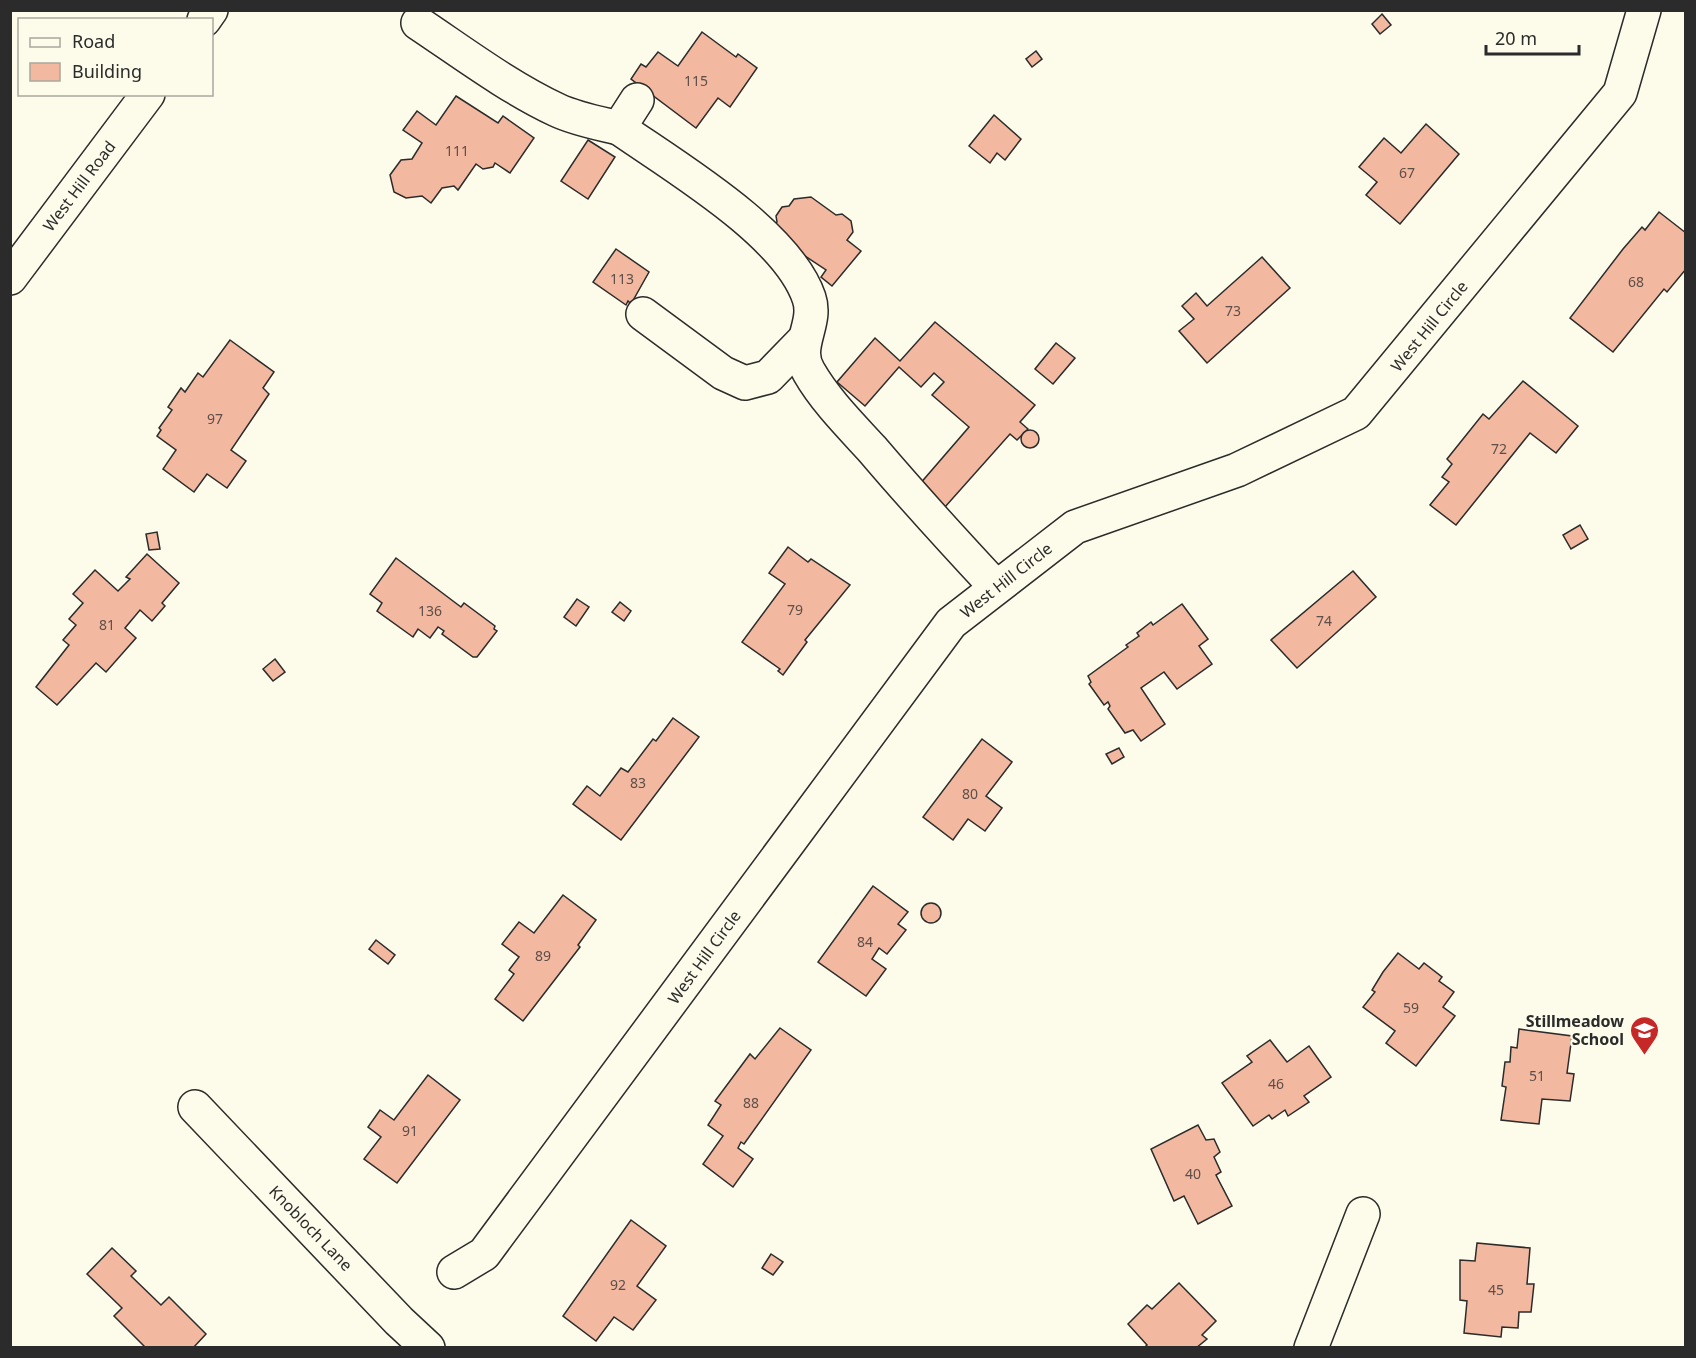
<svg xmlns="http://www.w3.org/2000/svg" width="1696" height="1358" font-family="'Noto Sans',sans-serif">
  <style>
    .building { fill: #f2b8a0; stroke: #2b2b2b; stroke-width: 1.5 }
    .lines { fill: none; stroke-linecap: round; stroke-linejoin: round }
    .minor-casing { stroke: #2b2b2b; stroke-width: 36 }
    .minor { stroke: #fdfbea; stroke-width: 33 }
    .labels { text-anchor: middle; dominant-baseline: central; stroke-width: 4.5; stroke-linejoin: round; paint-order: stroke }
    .number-label { font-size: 14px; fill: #5d4e48 }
    .street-label { font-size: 16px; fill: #2b2b2b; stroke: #fdfbea }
    .poi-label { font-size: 16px; font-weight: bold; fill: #2b2b2b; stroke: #fdfbea; text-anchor: end }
  </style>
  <rect width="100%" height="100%" fill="#fdfbea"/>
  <g class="building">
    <path d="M1382 14 1391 25 1380 34 1372 24Z"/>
    <path d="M702 32 736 57 738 54 757 68 730 107 718 98 696 128 631 79 641 64 646 67 658 52 678 66Z"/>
    <path d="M1036 51 1042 59 1032 67 1026 59Z"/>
    <path d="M456 96 498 123 503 116 534 138 510 173 495 163 493 167 483 169 476 164 458 190 454 186 442 188 431 203 422 196 406 198 394 192 390 175 401 160 412 159 422 143 403 130 417 111 436 125Z"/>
    <path d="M994 115 1021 139 1005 160 997 153 990 163 969 146Z"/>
    <path d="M1426 124 1459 154 1400 224 1366 195 1377 182 1359 167 1384 138 1401 153Z"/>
    <path d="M588 140 615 157 588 199 561 181Z"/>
    <path d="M811 197 836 215 842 214 851 221 853 232 847 240 861 251 832 286 821 277 826 270 769 232 777 222 776 216 782 207 789 206 794 199Z"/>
    <path d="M1659 212 1686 233V269L1667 292 1664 289 1613 352 1570 318 1623 249 1642 227 1645 230Z"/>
    <path d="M616 249 649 272 631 304 628 301 626 305 593 282Z"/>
    <path d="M1262 257 1290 288 1207 363 1179 331 1194 319 1182 306 1196 293 1207 306Z"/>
    <path d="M935 322 1035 405 1020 422 1028 429 1017 440 1010 434 945 507 919 485 969 427 932 395 944 382 934 373 921 387 899 367 865 406 837 382 875 338 900 361Z"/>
    <path d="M230 340 274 372 263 388 269 394 231 450 246 461 227 488 207 474 194 492 163 469 176 450 157 436 161 430 159 428 172 410 168 407 181 388 185 392 198 373 203 377Z"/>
    <path d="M1056 343 1075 358 1053 384 1035 369Z"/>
    <path d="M1523 381 1578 426 1556 453 1530 433 1456 525 1430 505 1449 482 1442 477 1452 464 1447 459 1483 414 1489 419Z"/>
    <circle cx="1030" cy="439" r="9"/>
    <path d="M1580 525 1588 539 1571 549 1563 535Z"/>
    <path d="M157 532 160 549 149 550 146 534Z"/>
    <path d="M788 547 808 562 811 559 850 585 805 640 807 642 783 675 778 671 780 669 742 642 785 584 769 573Z"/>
    <path d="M147 554 179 583 162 603 165 606 152 621 140 610 125 628 136 638 106 672 96 663 57 705 36 687 69 645 63 640 76 625 69 619 83 603 73 594 95 570 118 591 130 579 126 577Z"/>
    <path d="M396 558 461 607 464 603 495 626 494 629 497 631 477 657H473L442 634 444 631 438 627 430 638 418 629 413 637 377 611 382 603 370 594Z"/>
    <path d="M1353 571 1376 597 1297 668 1271 640Z"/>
    <path d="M577 599 589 607 576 626 564 617Z"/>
    <path d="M620 602 631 611 624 621 612 612Z"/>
    <path d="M1182 604 1208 639 1199 646 1212 664 1177 689 1164 672 1141 688 1165 724 1141 741 1133 730 1125 733 1108 709 1110 706 1108 702 1104 705 1089 684 1091 682 1088 676 1128 647 1126 645 1139 636 1137 633 1151 622 1153 625Z"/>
    <path d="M275 659 285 672 273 681 263 669Z"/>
    <path d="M673 718 699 737 621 840 573 804 587 786 600 796 621 768 628 772 653 739 656 741Z"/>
    <path d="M982 739 1012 762 986 796 1002 808 985 831 968 819 953 840 923 817Z"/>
    <path d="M1119 748 1124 757 1112 764 1106 754Z"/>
    <path d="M873 886 908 912 898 924 906 930 887 954 879 948 872 959 886 969 866 996 818 962Z"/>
    <path d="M563 895 596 920 578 945 580 947 523 1021 495 999 514 974 509 970 519 957 502 944 519 922 534 933Z"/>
    <circle cx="931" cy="913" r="10"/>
    <path d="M376 940 395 955 388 964 369 949Z"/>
    <path d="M1398 953 1419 969 1424 963 1442 977 1439 981 1454 992 1443 1007 1455 1016 1416 1066 1386 1043 1395 1031 1363 1007 1375 992 1372 990 1383 972Z"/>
    <path d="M780 1028 811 1050 744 1144 741 1142 738 1148 753 1159 733 1187 703 1164 723 1136 708 1125 721 1105 715 1101 750 1054 755 1059Z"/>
    <path d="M1519 1029 1572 1036 1567 1073 1574 1074 1570 1101 1542 1099 1539 1124 1501 1120 1506 1087 1502 1086 1505 1062H1510L1511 1047 1517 1048Z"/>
    <path d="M1270 1040 1287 1062 1309 1046 1331 1077 1304 1096 1309 1102 1288 1116 1285 1110 1272 1119 1269 1115 1253 1126 1222 1083 1252 1062 1247 1056Z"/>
    <path d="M428 1075 460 1100 397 1183 364 1159 381 1137 368 1127 380 1110 394 1120Z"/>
    <path d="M1198 1125 1206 1140 1214 1139 1220 1152 1214 1157 1221 1172 1216 1175 1232 1206 1198 1224 1184 1196 1174 1201 1151 1149Z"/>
    <path d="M631 1220 666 1246 637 1286 656 1300 633 1330 614 1317 596 1341 563 1316Z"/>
    <path d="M1477 1243 1530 1248 1527 1284H1534L1531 1312H1519L1518 1328 1502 1327 1501 1337 1464 1333 1467 1301 1460 1300V1260L1475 1261Z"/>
    <path d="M112 1248 136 1271 131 1276 161 1305 169 1297 206 1334 193 1348H146L114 1316 122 1308 87 1274Z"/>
    <path d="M771 1254 783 1262 773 1275 762 1268Z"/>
    <path d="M1179 1283 1216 1321 1202 1335 1207 1339 1196 1348H1144L1147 1345 1128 1324 1147 1305 1152 1309Z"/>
  </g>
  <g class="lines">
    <defs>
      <g id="minor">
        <path d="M204 20 211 10"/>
        <path d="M418 23C463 53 508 87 557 110 576 119 598 123 619 128"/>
        <path d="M637 100 619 128C675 167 787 233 809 298 818 324 793 347 809 372 825 400 850 425 872 449 912 496 954 542 996 587"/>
        <path d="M10 278 148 94"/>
        <path d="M643 314 723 373 745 383 768 377 802 342"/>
        <path d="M195 1107 399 1321 428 1348"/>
        <path d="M454 1272 484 1254 951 623 1075 527 1237 470 1356 413 1620 93 1644 10"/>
        <path d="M1311 1348 1363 1214"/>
      </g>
    </defs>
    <use href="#minor" class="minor-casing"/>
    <use href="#minor" class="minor"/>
  </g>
  <defs>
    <symbol id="school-pin" viewBox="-11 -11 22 30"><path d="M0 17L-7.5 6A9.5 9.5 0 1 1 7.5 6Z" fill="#c62828" stroke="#fdfbea"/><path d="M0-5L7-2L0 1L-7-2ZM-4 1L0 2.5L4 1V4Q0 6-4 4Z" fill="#fff"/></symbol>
  </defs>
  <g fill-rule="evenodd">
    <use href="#school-pin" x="1628" y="1014" width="33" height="45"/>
  </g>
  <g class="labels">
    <g class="number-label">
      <text x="696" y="80">115</text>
      <text x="457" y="150">111</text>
      <text x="1407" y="172">67</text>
      <text x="622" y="278">113</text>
      <text x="1636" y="281">68</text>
      <text x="1233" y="310">73</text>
      <text x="215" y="418">97</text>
      <text x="1499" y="448">72</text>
      <text x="795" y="609">79</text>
      <text x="430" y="610">136</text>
      <text x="1324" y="620">74</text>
      <text x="107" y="624">81</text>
      <text x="638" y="782">83</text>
      <text x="970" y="793">80</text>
      <text x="865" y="941">84</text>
      <text x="543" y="955">89</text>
      <text x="1411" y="1007">59</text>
      <text x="1537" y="1075">51</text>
      <text x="1276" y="1083">46</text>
      <text x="751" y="1102">88</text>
      <text x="410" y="1130">91</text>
      <text x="1193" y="1173">40</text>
      <text x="618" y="1284">92</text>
      <text x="1496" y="1289">45</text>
    </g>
    <g class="street-label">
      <text transform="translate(79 186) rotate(-53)">West Hill Road</text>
      <text transform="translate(1429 326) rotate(-51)">West Hill Circle</text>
      <text transform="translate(1006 580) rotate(-38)">West Hill Circle</text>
      <text transform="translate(704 957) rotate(-54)">West Hill Circle</text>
      <text transform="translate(311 1228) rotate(46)">Knobloch Lane</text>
    </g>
    <g class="poi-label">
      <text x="1624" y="1021">Stillmeadow<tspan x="1624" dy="18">School</tspan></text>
    </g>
  </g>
  <rect width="1696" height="1358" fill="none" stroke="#2b2b2b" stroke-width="24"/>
  <rect x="18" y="18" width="195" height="78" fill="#fdfbea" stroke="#a9a89e" stroke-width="1.5"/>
  <rect x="30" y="38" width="30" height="9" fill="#fdfbea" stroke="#a9a89e" stroke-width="1.5"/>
  <text x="72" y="48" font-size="18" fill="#2b2b2b">Road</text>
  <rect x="30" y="63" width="30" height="18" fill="#f2b8a0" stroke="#a9a89e" stroke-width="1.5"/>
  <text x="72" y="78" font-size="18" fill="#2b2b2b">Building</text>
  <path d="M1486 45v9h93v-9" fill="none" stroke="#2b2b2b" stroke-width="3"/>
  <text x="1495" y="45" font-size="18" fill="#2b2b2b" stroke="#fdfbea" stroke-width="4.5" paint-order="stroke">20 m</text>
</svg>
